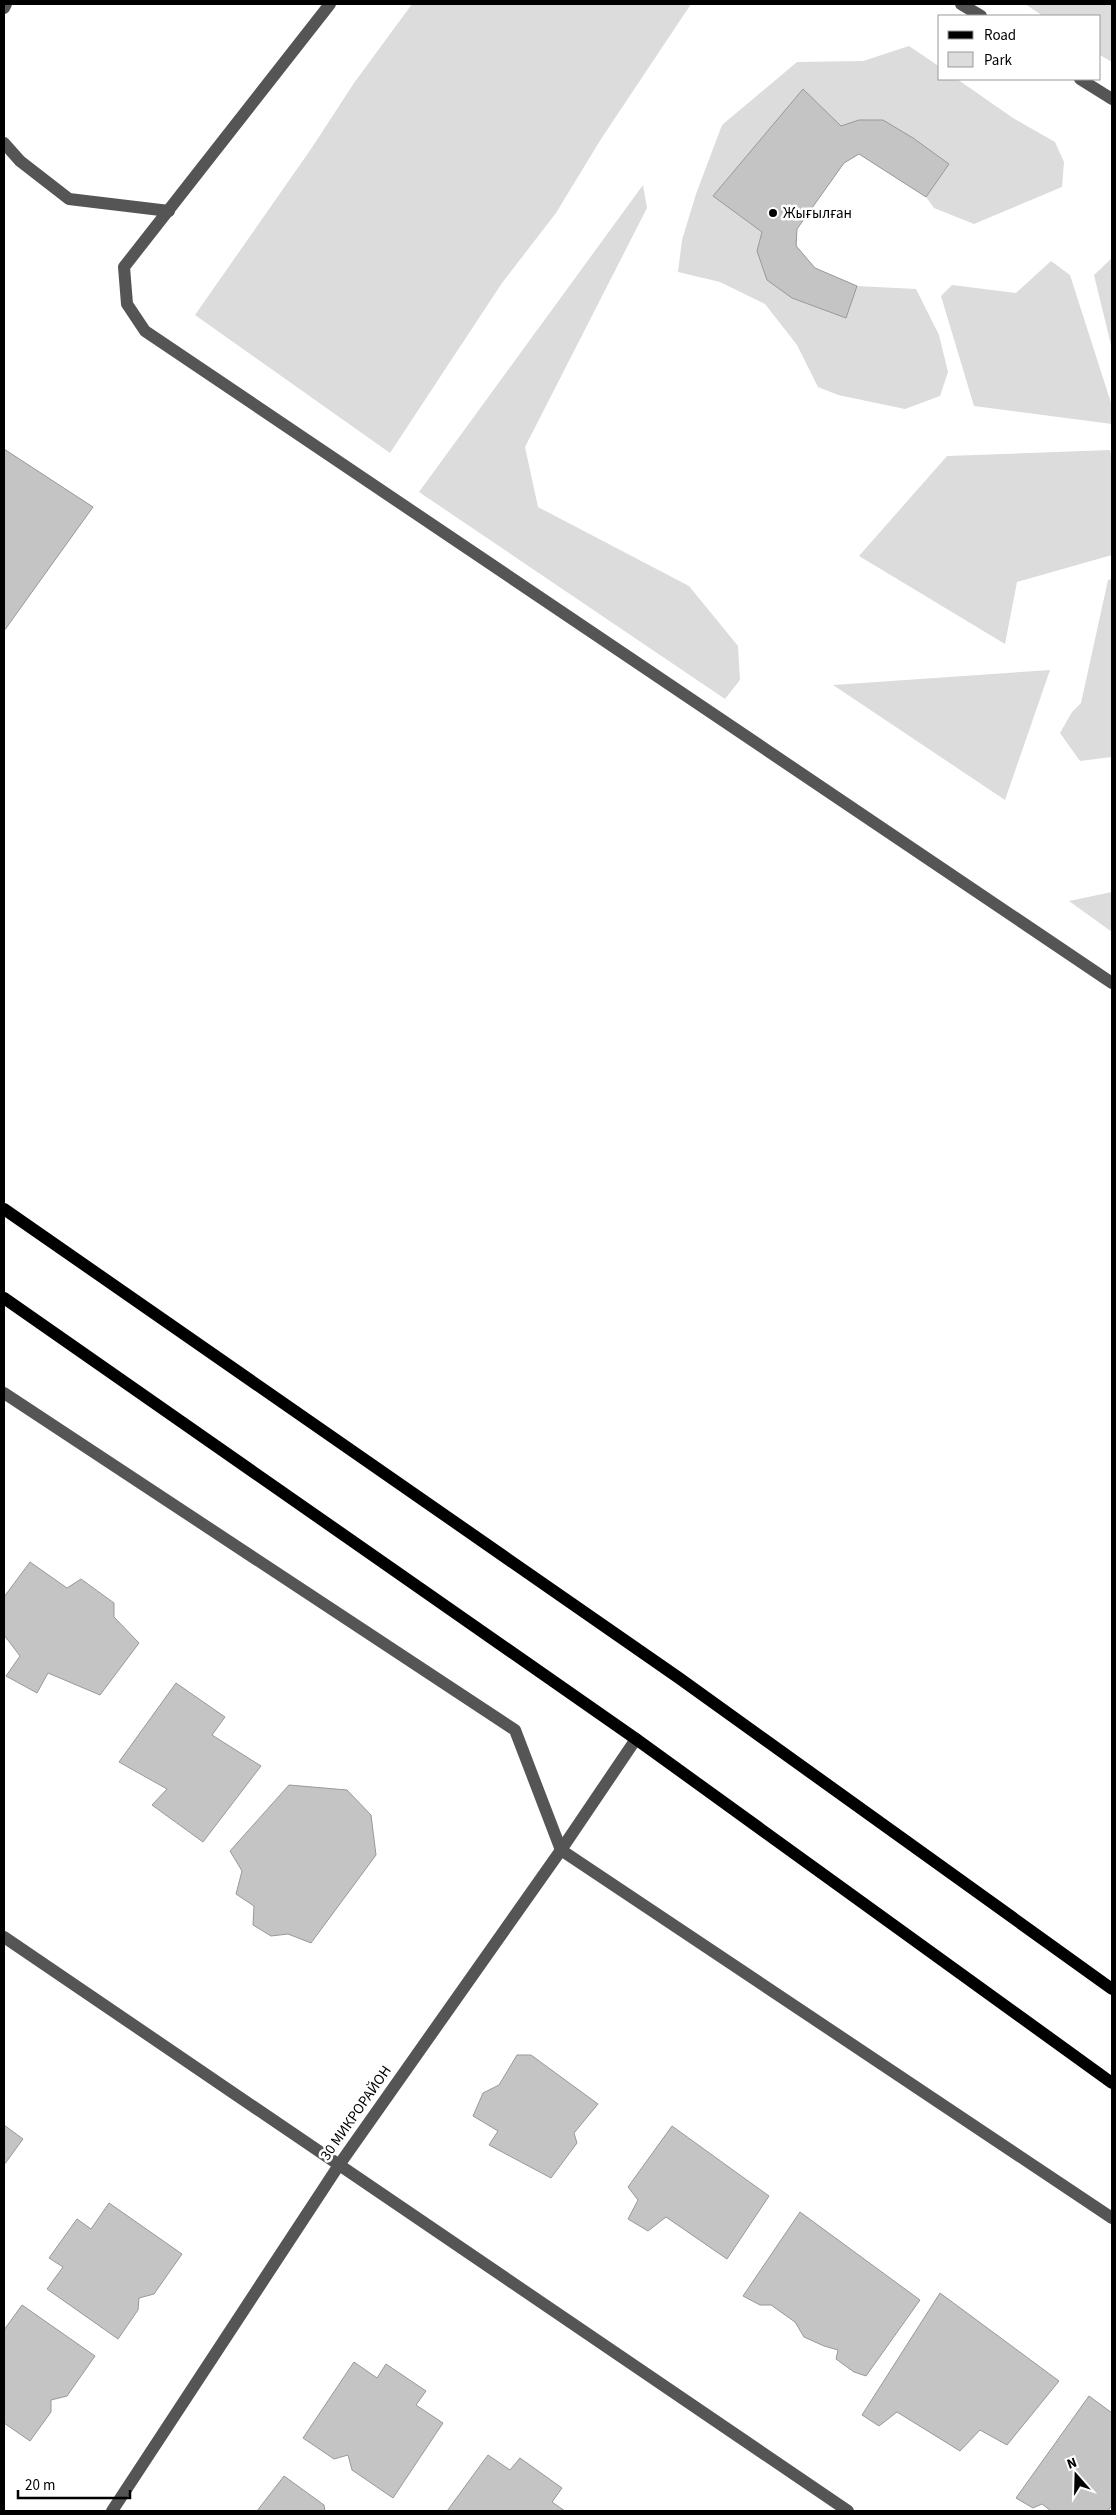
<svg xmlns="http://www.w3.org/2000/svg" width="1116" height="2515" font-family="'Source Sans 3',sans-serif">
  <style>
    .green { fill: #dcdcdc }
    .building { fill: #c4c4c4; stroke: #999 }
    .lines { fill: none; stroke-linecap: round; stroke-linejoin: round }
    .minor { stroke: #555; stroke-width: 12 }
    .major { stroke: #000; stroke-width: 12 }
    .poi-dot { fill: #000; stroke: #fff; stroke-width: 2 }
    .labels { text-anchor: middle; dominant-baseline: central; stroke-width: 5; stroke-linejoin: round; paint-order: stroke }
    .poi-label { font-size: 15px; fill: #000; stroke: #fff; text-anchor: start }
    .street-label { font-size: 15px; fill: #000; stroke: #fff }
  </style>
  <rect width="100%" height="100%" fill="#fff"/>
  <g class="green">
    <path d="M412 4H691L601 139 556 213 502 283 390 453 195 315 311 149 354 83Z"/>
    <path d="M1025 4H1112V62L1100 55V16H1043Z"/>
    <path d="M909 46 940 67V79H957L1013 118 1055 142 1064 162 1062 187 974 224 934 208 926 197 859 154 844 163 797 229V246L815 268 857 286 916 289 939 335 948 372 940 396 905 409 838 395 818 387 797 345 765 304 720 282 678 272 682 240 696 194 722 125 797 62 863 61Z"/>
    <path d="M643 185 647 208 525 447 538 507 689 586 738 646 740 680 725 699 419 492Z"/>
    <path d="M1112 258V349L1094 275Z"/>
    <path d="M1051 261 1070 275 1112 406V424L974 406 941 296 952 285 1016 293Z"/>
    <path d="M1110 450 1112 459V555L1017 582 1005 644 859 556 947 456Z"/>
    <path d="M1112 579V757L1080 761 1060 733 1072 712 1081 703 1108 580Z"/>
    <path d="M1050 670 1005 800 833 685Z"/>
    <path d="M1112 892V932L1069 901Z"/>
  </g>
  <g class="building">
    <path d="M803 89 841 126 859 120H883L913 138 949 164 926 197 859 154 844 163 797 229 796 246 815 268 857 286 846 318 792 298 767 280 757 251 762 232 713 196Z"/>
    <path d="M4 449 93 507 4 631Z"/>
    <path d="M30 1562 67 1588 81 1579 114 1603V1617L139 1643 100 1695 48 1673 37 1693 6 1676 20 1656 4 1635V1597Z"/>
    <path d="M176 1683 225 1717 212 1735 261 1766 203 1842 152 1805 167 1789 119 1762Z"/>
    <path d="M289 1785 347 1790 371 1815 376 1855 311 1943 288 1934 271 1936 253 1925 254 1906 236 1894 242 1871 230 1851Z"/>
    <path d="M517 2055H531L598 2104 574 2133 577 2143 551 2178 489 2145 498 2131 473 2116 483 2093 499 2085Z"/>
    <path d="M4 2125 23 2139 4 2165Z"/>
    <path d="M672 2126 769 2196 727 2259 666 2217 648 2231 628 2219 638 2200 628 2187Z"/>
    <path d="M109 2203 182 2254 154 2294 139 2298 138 2310 118 2339 47 2289 63 2267 49 2258 77 2219 91 2229Z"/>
    <path d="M800 2212 920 2300 866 2376 854 2372 836 2359 838 2350 824 2346 804 2337 795 2322 771 2305H760L743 2296Z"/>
    <path d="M940 2293 1059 2381 1007 2445 980 2430 960 2451 897 2412 879 2426 862 2415Z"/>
    <path d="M22 2305 95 2356 67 2396 51 2400V2412L30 2441 4 2423V2330Z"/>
    <path d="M354 2362 377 2378 386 2364 426 2391 416 2405 443 2423 393 2498 352 2470 348 2455 334 2459 303 2438Z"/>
    <path d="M1089 2396 1112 2413V2505L1108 2511H1051L1042 2504 1033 2508 1016 2498Z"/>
    <path d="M488 2455 510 2470 520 2458 562 2488 552 2502 565 2511H447Z"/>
    <path d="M284 2476 324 2505 325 2511H257Z"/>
  </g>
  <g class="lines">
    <g class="minor">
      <path d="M330 4 124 267 127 304 145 331 1112 983"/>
      <path d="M961 4 981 16"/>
      <path d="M4 8 6 4"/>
      <path d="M1080 79 1112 99"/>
      <path d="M4 143 20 161 69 199 169 211"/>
      <path d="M4 1393 515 1730 561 1850 1112 2218"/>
      <path d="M4 1937 848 2511"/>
      <path d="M112 2511 339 2165 561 1850 636 1739"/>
    </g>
    <g class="major">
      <path d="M4 1209 679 1678 1112 1989"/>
      <path d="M4 1298 636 1739 1112 2083"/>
    </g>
  </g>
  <circle class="poi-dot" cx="773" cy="213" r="5"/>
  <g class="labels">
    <g class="poi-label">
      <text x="783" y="213">Жығылған</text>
    </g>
    <g class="street-label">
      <text transform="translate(356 2113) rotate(-55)">30 МИКРОРАЙОН</text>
    </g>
  </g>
  <rect width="1116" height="2515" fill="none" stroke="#000000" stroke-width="10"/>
  <rect x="938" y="15" width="162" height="65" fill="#ffffff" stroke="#999999"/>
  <rect x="948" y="31" width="25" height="8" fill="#000000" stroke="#999999"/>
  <text x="984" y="40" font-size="15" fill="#000000">Road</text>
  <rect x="948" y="52" width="25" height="15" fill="#dcdcdc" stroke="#999999"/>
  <text x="984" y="65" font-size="15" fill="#000000">Park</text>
  <g transform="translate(1076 2475) rotate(340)" stroke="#ffffff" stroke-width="4" paint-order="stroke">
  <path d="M0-4L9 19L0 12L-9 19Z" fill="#000000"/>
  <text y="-8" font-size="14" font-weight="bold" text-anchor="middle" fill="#000000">N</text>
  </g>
  <path d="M18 2490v8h112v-8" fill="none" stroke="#000000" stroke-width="2.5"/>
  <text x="25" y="2490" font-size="15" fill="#000000" stroke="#ffffff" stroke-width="4" paint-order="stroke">20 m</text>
</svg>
